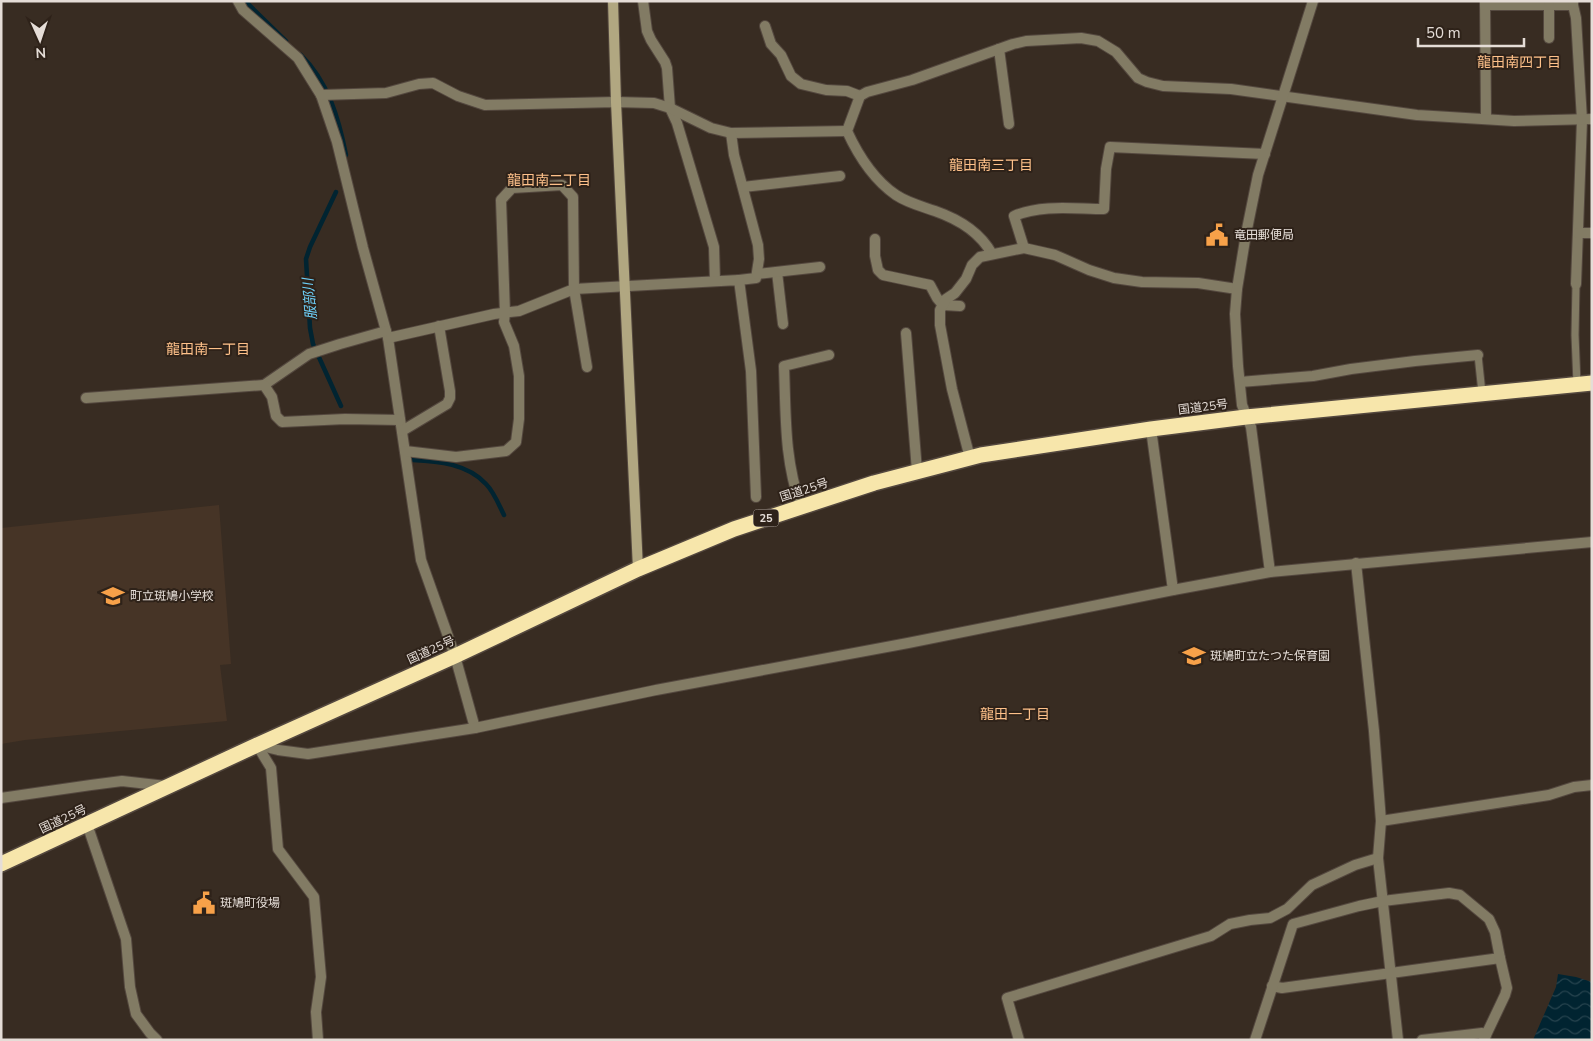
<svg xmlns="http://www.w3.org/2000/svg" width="1593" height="1041" font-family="'Nunito Sans','Noto Sans JP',sans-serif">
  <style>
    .built { fill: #463426 }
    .water { fill: url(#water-waves) }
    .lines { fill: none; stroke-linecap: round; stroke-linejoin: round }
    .stream { stroke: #012431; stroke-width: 4.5 }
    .lane-casing { stroke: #54483f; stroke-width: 9 }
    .street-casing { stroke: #54483f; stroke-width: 12 }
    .secondary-casing { stroke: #54483f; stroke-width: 12 }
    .highway-casing { stroke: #54483f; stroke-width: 18 }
    .lane { stroke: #827b64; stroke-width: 7 }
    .street { stroke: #827b64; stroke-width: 10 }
    .secondary { stroke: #b1a781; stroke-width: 10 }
    .highway { stroke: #f7e6ab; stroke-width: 15 }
    .labels { text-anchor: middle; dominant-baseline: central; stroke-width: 4; stroke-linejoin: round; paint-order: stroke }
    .shield { fill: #2e2219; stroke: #aea59e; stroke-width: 1 }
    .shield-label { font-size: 11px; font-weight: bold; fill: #e5ddd7 }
    .poi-label { font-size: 12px; fill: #e5ddd7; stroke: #2e2219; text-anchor: start }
    .street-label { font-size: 12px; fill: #e5ddd7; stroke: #2e2219 }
    .neighbourhood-label { font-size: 14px; fill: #fec18a; stroke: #2e2219 }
    .water-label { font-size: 14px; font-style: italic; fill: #6ccdf5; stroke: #2e2219 }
  </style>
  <defs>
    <pattern id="water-waves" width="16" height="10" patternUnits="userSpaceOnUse" patternTransform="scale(1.25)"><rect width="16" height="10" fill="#012431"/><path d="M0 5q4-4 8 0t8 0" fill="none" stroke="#26434e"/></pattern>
  </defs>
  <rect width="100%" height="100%" fill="#382c22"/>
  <path class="built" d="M219 505 231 664 220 665 227 721 25 740 1 744V528Z"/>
  <path class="water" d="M1558 974 1576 977 1592 982V1040H1533L1556 987Z"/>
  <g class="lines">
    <g class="stream">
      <path d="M245 1 286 41"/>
      <path d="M301 55C328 81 339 119 346 155"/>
      <path d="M336 192 310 247 306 259 310 328 313 344 341 406"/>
      <path d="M413 460C438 461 468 464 486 484 494 492 499 505 504 515"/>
    </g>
    <defs>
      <g id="lane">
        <path d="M1576 284 1575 335 1577 384"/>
        <path d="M1478 355 1482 393"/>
      </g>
      <g id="street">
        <path d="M238 1 243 10 298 58 321 95 337 142 363 248 388 338 421 560 455 656 475 728"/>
        <path d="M643 1 647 31 651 40 665 62 667 68 670 108 677 123 714 247 715 281"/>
        <path d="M1485 1 1486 119"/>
        <path d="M1485 5H1573V1"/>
        <path d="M1549 5V38"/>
        <path d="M1573 5 1576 18 1582 120 1576 284"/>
        <path d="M765 26 771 44 781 55 791 76 801 84 826 90 847 91 860 96"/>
        <path d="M999 49 1009 124"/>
        <path d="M321 95 386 93 419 84 433 83 458 96 485 105 616 102 654 103 670 108 711 128 731 133 847 131"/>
        <path d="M731 133 734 155 758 245 759 259 756 278 739 280"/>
        <path d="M743 187 840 176"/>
        <path d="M1578 233H1592"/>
        <path d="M875 239V256L878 270 883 275 930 285 937 298 943 305 960 306"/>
        <path d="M1024 248 1014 216C1042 204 1075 209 1104 209L1106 169 1110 147 1265 154"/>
        <path d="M992 254C980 232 958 219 935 211 921 206 908 203 896 195 874 180 858 155 847 131L860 96 867 92 912 80 1013 44 1026 41 1081 38 1098 41 1116 52 1138 78 1147 82 1163 86 1231 89 1417 115 1514 121 1592 119"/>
        <path d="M777 272 783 324"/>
        <path d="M757 274 820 267"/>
        <path d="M906 333 917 471"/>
        <path d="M388 338 494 314 519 311 574 289 739 280 751 371 756 497"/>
        <path d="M1240 382 1313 376 1351 369 1415 361 1478 355"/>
        <path d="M264 385 309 354 340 344 386 331"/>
        <path d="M86 398 264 385 272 397 276 416 282 422 345 419 400 420"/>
        <path d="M1151 429 1173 590"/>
        <path d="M402 431 447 404 450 398V391L439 326"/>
        <path d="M405 451 456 457 506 451 516 442 519 419V376L514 346 504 322 505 313 501 200 512 188 562 185 573 197 574 289 587 367"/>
        <path d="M970 458 952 389 940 325V310L946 299 955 293 966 279 972 265 980 257 1024 248 1055 255 1089 270 1114 278 1142 282 1198 283 1237 289"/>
        <path d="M801 507C784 459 786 416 784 366L829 355"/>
        <path d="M1356 563 1374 731 1381 821 1378 858 1398 1040"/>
        <path d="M1270 572 1251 427 1242 405 1238 366 1235 314 1237 289 1246 234 1258 175 1313 1"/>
        <path d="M257 745 278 750 308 754 475 728 656 690 908 643 1173 590 1270 572 1592 542"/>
        <path d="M257 745 271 768 278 849 314 897 321 977 316 1012 318 1040"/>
        <path d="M1 798 91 785 122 781 166 786"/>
        <path d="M1381 821 1549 795 1574 787 1592 785"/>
        <path d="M87 824 126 939 130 987 136 1014 150 1033 157 1040"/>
        <path d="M1272 986 1282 988 1500 958 1507 988 1505 995 1486 1035"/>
        <path d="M1019 1040 1007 998 1211 936 1230 924 1250 920 1270 918 1287 909 1312 885 1355 865 1378 858"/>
        <path d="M1255 1040 1293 924 1359 906 1383 901 1449 893 1460 895 1489 919 1495 932 1500 958"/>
        <path d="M1422 1040 1482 1033 1486 1035 1484 1040"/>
      </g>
      <path id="secondary" d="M613 1 616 102 638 569"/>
      <path id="highway" d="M1 864 257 745 455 656 638 569 734 529 874 483 981 455 1151 429 1246 417 1592 383"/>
    </defs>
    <use href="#lane" class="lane-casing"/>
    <use href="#street" class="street-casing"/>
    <use href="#secondary" class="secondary-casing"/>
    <use href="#highway" class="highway-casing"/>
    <use href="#lane" class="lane"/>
    <use href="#street" class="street"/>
    <use href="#secondary" class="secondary"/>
    <use href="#highway" class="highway"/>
  </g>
  <defs>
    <symbol id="civic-bare" viewBox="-9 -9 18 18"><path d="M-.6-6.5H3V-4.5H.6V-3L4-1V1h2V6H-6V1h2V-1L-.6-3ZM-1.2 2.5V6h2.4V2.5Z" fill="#f7a149" stroke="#2e2219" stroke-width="2.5" paint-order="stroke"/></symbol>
    <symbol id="school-bare" viewBox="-9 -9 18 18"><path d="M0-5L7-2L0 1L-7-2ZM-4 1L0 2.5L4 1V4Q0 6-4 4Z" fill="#f7a149" stroke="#2e2219" stroke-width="2.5" paint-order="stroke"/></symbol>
  </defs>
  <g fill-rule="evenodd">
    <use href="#civic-bare" x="1201" y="219" width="32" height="32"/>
    <use href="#school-bare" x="97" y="580" width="32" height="32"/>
    <use href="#school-bare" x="1178" y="640" width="32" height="32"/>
    <use href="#civic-bare" x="188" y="887" width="32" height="32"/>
  </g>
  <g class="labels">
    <rect class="shield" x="753.5" y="509.5" width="25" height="17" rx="4"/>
    <g class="shield-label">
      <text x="766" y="518">25</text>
    </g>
    <g class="poi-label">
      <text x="1234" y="235">竜田郵便局</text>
      <text x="130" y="596">町立斑鳩小学校</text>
      <text x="1210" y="656">斑鳩町立たつた保育園</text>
      <text x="220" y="903">斑鳩町役場</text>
    </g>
    <g class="street-label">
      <text transform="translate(1203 407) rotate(-7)">国道25号</text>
      <text transform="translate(804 490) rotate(-18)">国道25号</text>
      <text transform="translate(431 650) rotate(-24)">国道25号</text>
      <text transform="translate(63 819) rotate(-25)">国道25号</text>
    </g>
    <g class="neighbourhood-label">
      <text x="1519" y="62">龍田南四丁目</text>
      <text x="991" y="165">龍田南三丁目</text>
      <text x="549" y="180">龍田南二丁目</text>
      <text x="208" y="349">龍田南一丁目</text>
      <text x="1015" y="714">龍田一丁目</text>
    </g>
    <g class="water-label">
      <text transform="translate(310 299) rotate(-95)">服部川</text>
    </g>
  </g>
  <rect width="1593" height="1041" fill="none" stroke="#e5ddd7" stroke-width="5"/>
  <g transform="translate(40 40) rotate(177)" stroke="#2e2219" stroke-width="4" paint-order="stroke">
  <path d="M0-4L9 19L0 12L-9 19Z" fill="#e5ddd7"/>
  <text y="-8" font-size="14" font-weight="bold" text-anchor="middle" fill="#e5ddd7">N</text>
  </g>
  <path d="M1418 38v8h106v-8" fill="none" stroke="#e5ddd7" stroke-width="2.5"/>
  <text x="1426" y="38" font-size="15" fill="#e5ddd7" stroke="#2e2219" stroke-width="4" paint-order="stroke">50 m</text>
</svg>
